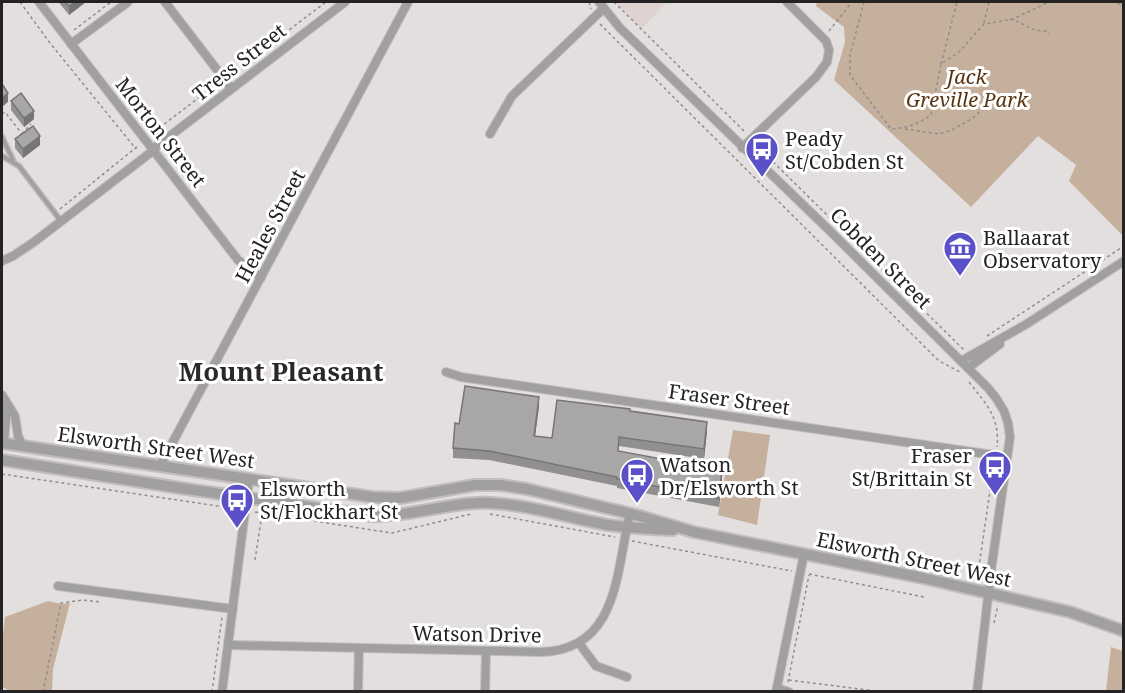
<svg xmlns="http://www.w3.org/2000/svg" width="1125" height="693" font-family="'Noto Serif',serif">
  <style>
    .built { fill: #dfd2d1 }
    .green { fill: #c5af9d }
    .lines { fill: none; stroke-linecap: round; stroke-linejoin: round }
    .service-casing { stroke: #c1bdbd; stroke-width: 7 }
    .minor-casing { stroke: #c1bdbd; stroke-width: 10 }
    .tertiary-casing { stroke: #c1bdbd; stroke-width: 14 }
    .path { stroke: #908d8d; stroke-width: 1.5; stroke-dasharray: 3 3; stroke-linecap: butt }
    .service { stroke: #a19f9f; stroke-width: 4 }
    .minor { stroke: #a19f9f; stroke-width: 8 }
    .tertiary { stroke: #a19f9f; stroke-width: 10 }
    .wall { fill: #918f8f }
    .shaded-wall { fill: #767474 }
    .building { fill: #a9a6a6; stroke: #767474; stroke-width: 1.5 }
    .labels { text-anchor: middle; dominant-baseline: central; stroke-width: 6; stroke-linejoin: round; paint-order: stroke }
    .street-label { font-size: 20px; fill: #242222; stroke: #fff }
    .park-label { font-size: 20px; font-style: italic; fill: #57340f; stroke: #fff }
    .poi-label { font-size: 20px; fill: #242222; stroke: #fff; text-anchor: start }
    .district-label { font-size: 26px; font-weight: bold; fill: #2b2828; stroke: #fff }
  </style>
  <rect width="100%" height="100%" fill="#e3dfdf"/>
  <path class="built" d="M615 2H667L642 28Z"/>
  <g class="green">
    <path d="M817 2H1123V236L1069 181 1076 165 1038 136 971 207 834 80 845 42 844 27 816 6Z"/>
    <path d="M733 430 770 435 757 525 718 515Z"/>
    <path d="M48 601 62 604 70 603 53 669 52 691H10L2 687V643L5 617Z"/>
    <path d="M1111 647 1123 651V691H1106Z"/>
  </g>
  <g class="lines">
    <defs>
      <g id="service">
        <path d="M2 137 13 160"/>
        <path d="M2 156 19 166 61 221"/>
      </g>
      <g id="minor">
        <path d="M39 2 238 260 261 278"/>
        <path d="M165 2 231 88"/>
        <path d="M599 2 620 28 829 230 988 388 996 398 1004 411 1008 423 1010 437 991 571 977 692"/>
        <path d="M71 44 128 2"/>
        <path d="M490 134 512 96 603 9"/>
        <path d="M742 148 816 77 827 62 829 50 826 41 787 2"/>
        <path d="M153 149 345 2"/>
        <path d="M2 261 13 256 34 242 154 150"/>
        <path d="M961 361 1025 325 1124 261"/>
        <path d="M968 368 1000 344"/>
        <path d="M446 372 461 377 1007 457"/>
        <path d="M2 395 15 416 18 436 23 446"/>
        <path d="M4 443 7 405"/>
        <path d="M160 466 408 2"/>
        <path d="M58 586 233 609"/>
        <path d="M579 643 596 666 627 677"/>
        <path d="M228 645 541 652C619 650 616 571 630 513"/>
        <path d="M777 688 789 692"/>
        <path d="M222 692 249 480"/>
        <path d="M358 692 359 648"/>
        <path d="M485 692 486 651"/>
        <path d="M776 692 804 554"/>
      </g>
      <g id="tertiary">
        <path d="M2 443 372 497 400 498 475 485H500L527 489 636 515 694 532 923 578 1070 612 1124 631"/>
        <path d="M2 460 180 488 373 516C413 517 451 501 491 503 531 505 569 518 608 525 630 528 651 529 673 530"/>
      </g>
    </defs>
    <use href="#service" class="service-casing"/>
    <use href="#minor" class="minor-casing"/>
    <use href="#tertiary" class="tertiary-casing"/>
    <g class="path">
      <path d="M20 2 50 43 136 149"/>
      <path d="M589 2 591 9"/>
      <path d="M614 2 745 132"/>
      <path d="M864 2 850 55V75L891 129C907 128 918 124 931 115L941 64 959 52 984 24 1013 19 1049 2"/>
      <path d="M1112 2 1124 5"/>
      <path d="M1010 19C1028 24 1026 31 1047 31L1049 34"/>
      <path d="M984 23 989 2"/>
      <path d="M600 24 939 361 960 372"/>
      <path d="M74 30 111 2"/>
      <path d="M829 31 852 2"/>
      <path d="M941 64 957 2"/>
      <path d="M232 73 326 2"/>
      <path d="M2 114 5 112 22 134"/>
      <path d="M905 129 939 134 952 130 973 118 993 99 1013 96"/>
      <path d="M22 134 31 124"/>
      <path d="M150 135 218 83"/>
      <path d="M756 145 964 350"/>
      <path d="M60 209 138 146"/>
      <path d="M987 336 1124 246"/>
      <path d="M969 382C986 404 1000 417 997 447"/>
      <path d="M2 474 238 509"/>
      <path d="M255 512 392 533 471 514"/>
      <path d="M490 514 615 537"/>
      <path d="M632 541 792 571"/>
      <path d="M255 560 262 514"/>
      <path d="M809 574 924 597"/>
      <path d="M977 580 994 463"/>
      <path d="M994 623 998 605"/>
      <path d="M789 680 883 692"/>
      <path d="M788 682 809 575"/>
      <path d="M43 692 61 603 83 600 100 602"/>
      <path d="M212 692 222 617"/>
    </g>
    <use href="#service" class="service"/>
    <use href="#minor" class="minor"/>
    <use href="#tertiary" class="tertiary"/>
  </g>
  <g class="wall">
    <path d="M60 2H86L69 15 60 4Z"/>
    <path d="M11 101 34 119 24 127 11 110Z"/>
    <path d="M15 139 40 145 23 158 15 148Z"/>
    <path d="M539 406 535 436 552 438 630 411 707 431 704 459 619 446V451L722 480 719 507 617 488V486L489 460 453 458V448L459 424Z"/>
  </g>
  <g class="shaded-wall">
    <path d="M75 2H86L69 15V6Z"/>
    <path d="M8 93V102L2 107V98Z"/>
    <path d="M34 111V119L24 127V118Z"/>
    <path d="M40 136V145L23 158V149Z"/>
    <path d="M539 397V406L534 445V436Z"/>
    <path d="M707 422V431L704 459V449Z"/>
    <path d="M722 470V480L719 507V498Z"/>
  </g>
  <g class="building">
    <path d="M65 2H75L69 6Z"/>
    <path d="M2 84 8 93 2 98Z"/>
    <path d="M21 93 34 111 24 118 11 101Z"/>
    <path d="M33 126 40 136 23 149 15 139Z"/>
    <path d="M465 386 539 397 534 436 552 438 557 400 630 409V411L707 422 704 449 619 437 618 451 722 470 719 498 617 479V477L489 451 453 448 455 423 459 424Z"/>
  </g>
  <defs>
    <symbol id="bus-pin" viewBox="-11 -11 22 30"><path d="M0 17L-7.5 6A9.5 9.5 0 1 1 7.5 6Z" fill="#5a50c8" stroke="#fff"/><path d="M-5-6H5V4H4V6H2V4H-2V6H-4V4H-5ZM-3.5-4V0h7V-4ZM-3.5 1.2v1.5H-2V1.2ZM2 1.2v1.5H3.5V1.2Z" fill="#fff"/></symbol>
    <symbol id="museum-pin" viewBox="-11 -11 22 30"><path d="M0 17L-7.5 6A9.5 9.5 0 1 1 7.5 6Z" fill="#5a50c8" stroke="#fff"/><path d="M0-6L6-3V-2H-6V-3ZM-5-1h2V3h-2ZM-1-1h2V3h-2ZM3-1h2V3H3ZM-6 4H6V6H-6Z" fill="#fff"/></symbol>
  </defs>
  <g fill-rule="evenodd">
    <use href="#bus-pin" x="743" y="130" width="38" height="52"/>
    <use href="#museum-pin" x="941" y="229" width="38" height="52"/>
    <use href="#bus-pin" x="976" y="448" width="38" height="52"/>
    <use href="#bus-pin" x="618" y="456" width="38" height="52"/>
    <use href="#bus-pin" x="218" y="481" width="38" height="52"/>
  </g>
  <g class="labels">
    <g class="street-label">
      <text transform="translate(239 62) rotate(-38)">Tress Street</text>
      <text transform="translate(161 132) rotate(52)">Morton Street</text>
      <text transform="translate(270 226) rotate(-62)">Heales Street</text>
      <text transform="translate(881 258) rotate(45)">Cobden Street</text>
      <text transform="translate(729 399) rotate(8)">Fraser Street</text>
      <text transform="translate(156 447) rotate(8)">Elsworth Street West</text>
      <text transform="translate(914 559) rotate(12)">Elsworth Street West</text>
      <text transform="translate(477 634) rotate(1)">Watson Drive</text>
    </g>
    <g class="park-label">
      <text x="967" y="76">Jack<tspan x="967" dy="23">Greville Park</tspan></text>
    </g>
    <g class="poi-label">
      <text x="785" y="138">Peady<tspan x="785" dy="23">St/Cobden St</tspan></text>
      <text x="983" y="237">Ballaarat<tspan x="983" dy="23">Observatory</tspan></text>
      <text x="972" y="455" text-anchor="end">Fraser<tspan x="972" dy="23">St/Brittain St</tspan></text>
      <text x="660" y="464">Watson<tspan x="660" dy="23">Dr/Elsworth St</tspan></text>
      <text x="260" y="488">Elsworth<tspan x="260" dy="23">St/Flockhart St</tspan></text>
    </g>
    <g class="district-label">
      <text x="281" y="371">Mount Pleasant</text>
    </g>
  </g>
  <rect width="1125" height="693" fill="none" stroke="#242222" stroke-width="6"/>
</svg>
